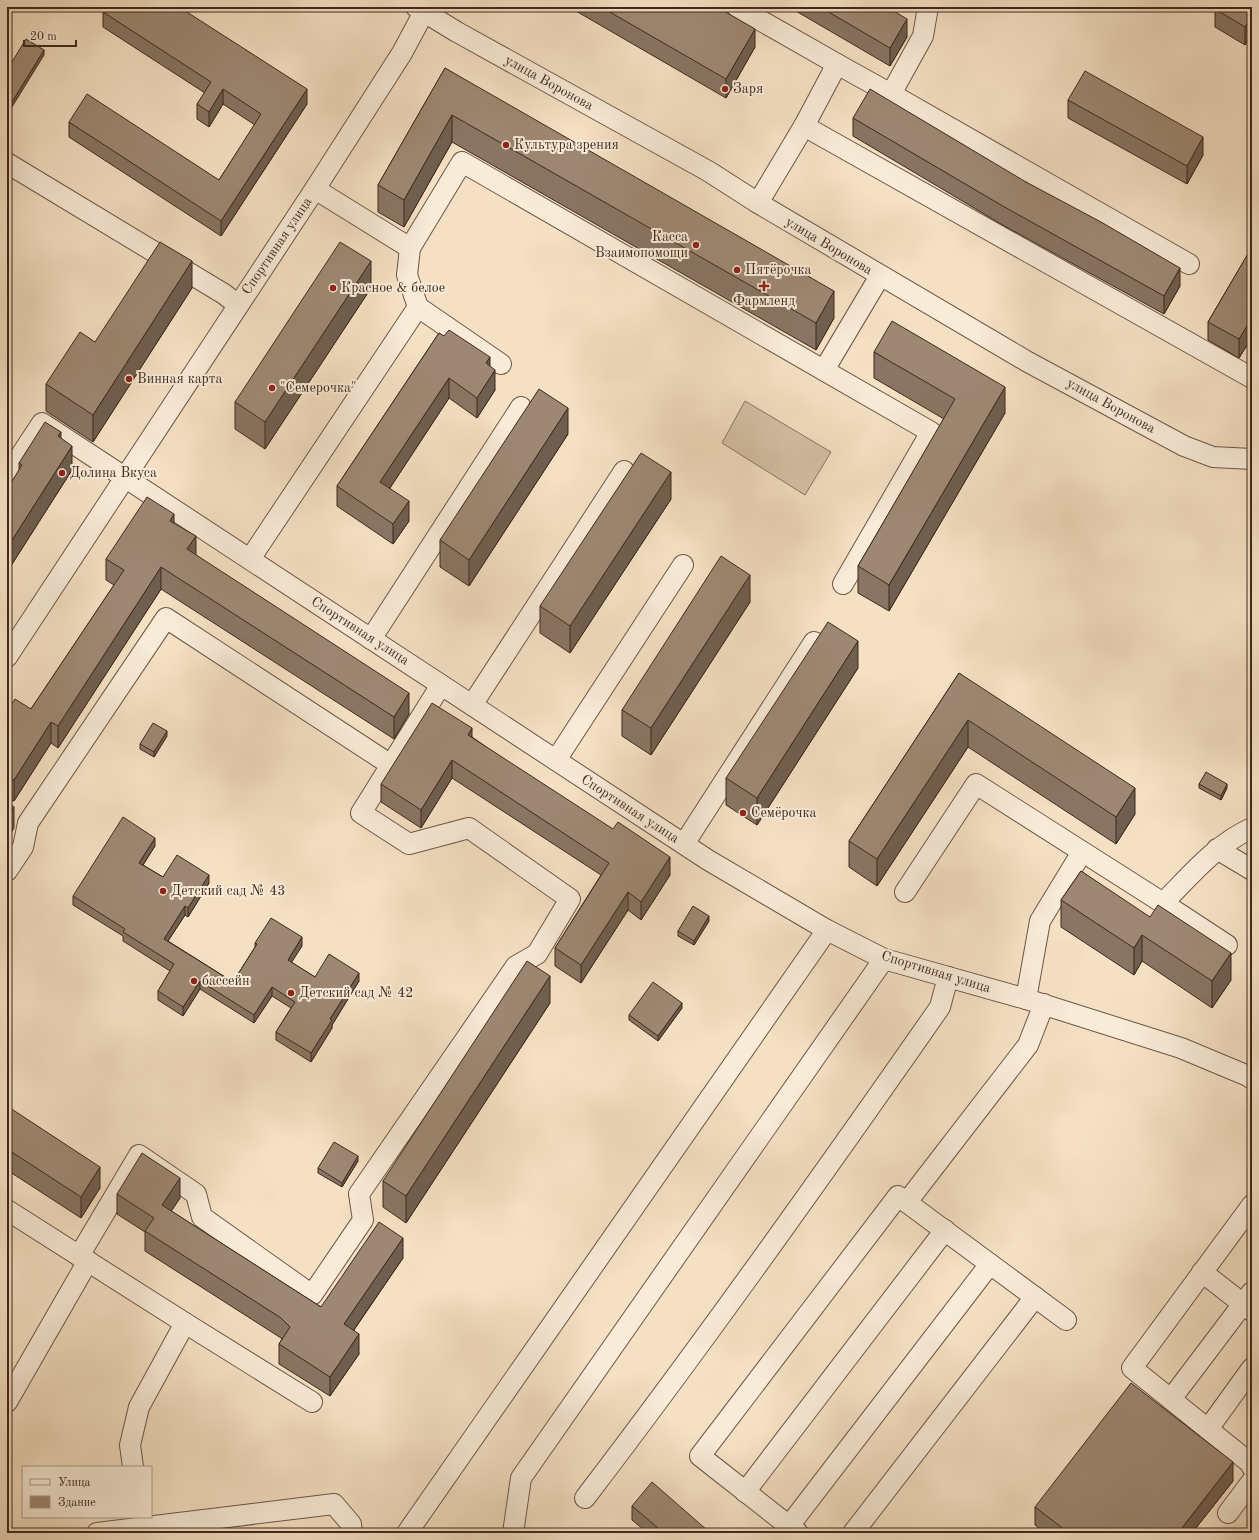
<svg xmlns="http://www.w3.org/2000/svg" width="1259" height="1540" font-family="'Old Standard TT',serif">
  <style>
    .garden { fill: #d6c1a7; stroke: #8a7462 }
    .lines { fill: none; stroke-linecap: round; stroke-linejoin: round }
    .minor-casing { stroke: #6c5646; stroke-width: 22 }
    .minor { stroke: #f8ebd8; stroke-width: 20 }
    .wall { fill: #887563; stroke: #3f281d }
    .shaded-wall { fill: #6f5f50; stroke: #3f281d }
    .building { fill: #9e8873; stroke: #3f281d }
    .poi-dot { fill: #8f2418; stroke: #f8ebd8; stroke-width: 1.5 }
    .labels { text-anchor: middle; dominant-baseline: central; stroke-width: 4; stroke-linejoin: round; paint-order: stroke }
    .street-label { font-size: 14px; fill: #3f281d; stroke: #f8ebd8 }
    .poi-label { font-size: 14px; fill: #3f281d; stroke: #f8ebd8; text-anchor: start }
  </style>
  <rect width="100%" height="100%" fill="#f5e0c3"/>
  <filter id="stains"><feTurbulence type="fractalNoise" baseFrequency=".005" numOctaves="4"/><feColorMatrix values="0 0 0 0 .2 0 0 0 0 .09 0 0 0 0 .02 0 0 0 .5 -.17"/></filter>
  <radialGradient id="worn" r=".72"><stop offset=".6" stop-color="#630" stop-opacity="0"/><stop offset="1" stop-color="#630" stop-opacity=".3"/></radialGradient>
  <path class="garden" d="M745 401 831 452 805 495 722 443Z"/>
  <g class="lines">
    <defs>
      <g id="minor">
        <path d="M416 7 457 32 708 171 758 203 1028 362 1184 446 1213 457 1252 459"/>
        <path d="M737 7 837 64"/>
        <path d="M891 94 1189 264"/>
        <path d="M804 126 1252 378"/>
        <path d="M7 163 224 294 238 305"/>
        <path d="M315 189 410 248 462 162 931 432 843 584"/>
        <path d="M758 203 804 126 837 64 891 94 923 36 928 7"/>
        <path d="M418 307 501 364"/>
        <path d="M824 370 880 276"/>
        <path d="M7 476 42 423 708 860 827 930 884 959 1026 999 1181 1048 1248 1076 1252 1079"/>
        <path d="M250 559 418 307 407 275 410 248"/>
        <path d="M371 639 521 407"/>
        <path d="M7 657 315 189 402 53 424 12"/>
        <path d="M472 705 624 471"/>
        <path d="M556 760 683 565"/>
        <path d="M684 844 814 642"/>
        <path d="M1217 849 1252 870"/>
        <path d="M7 871 23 847 28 823 166 618 391 765"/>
        <path d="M905 892 976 784 1163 903C1190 876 1216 844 1252 828"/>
        <path d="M1163 903 1227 945"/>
        <path d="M1026 999 1040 921 1082 852"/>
        <path d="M907 1202 1028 1045 1044 1004"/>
        <path d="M1252 1205 1132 1368 1250 1463 1252 1467"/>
        <path d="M7 1210 185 1323 139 1407 130 1445 133 1467"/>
        <path d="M79 1256 139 1155 196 1194 202 1217 312 1295 363 1220 359 1194 516 966 537 954 570 899 469 828 409 844 361 813 441 685"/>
        <path d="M1202 1272 1252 1311"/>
        <path d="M185 1323 312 1402"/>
        <path d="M1171 1399 1252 1292"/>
        <path d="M7 1402 88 1261"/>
        <path d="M1208 1429 1252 1368"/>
        <path d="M745 1492 945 1230"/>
        <path d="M585 1498C708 1337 825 1172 940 1007L948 977"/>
        <path d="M1228 1513 1252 1481"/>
        <path d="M789 1526 990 1264"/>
        <path d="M97 1533 334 1504 351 1524 352 1533"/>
        <path d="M407 1533 827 930"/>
        <path d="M513 1533 521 1478 884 959"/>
        <path d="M798 1533 700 1456 898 1196 1066 1320"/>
        <path d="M853 1533 1035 1297"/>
      </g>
    </defs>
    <use href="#minor" class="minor-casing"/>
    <use href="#minor" class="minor"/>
  </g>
  <g class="wall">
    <path d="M569 7H717L755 47 726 98Z"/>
    <path d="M789 7H887L907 37 890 66Z"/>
    <path d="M1252 7V33L1245 45 1215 27V9Z"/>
    <path d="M103 12 307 104 221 236 69 137V122L219 180 255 125 223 104 209 127 197 119V104L205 93 103 27Z"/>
    <path d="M445 68 834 318 816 350 452 142 404 227 378 212V185Z"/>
    <path d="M1068 100 1203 155 1187 184 1068 118Z"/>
    <path d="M853 118 1026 182 1180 286 1164 314 1001 224 853 136Z"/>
    <path d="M1252 247V337L1239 358 1208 340V322Z"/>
    <path d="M192 288 93 442 46 411V384L95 342Z"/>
    <path d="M371 288 265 449 235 429V402Z"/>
    <path d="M439 333 490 367 495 390 477 418 449 398 390 488 409 521 393 544 337 506V486Z"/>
    <path d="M874 352 1005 413 889 611 858 593V566L944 419 874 378Z"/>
    <path d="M568 434 469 586 440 567V540Z"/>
    <path d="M61 438 72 470 7 572V489L19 471V463Z"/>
    <path d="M671 499 570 653 540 633V606Z"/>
    <path d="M174 523 196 555 409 714 394 739 161 589 58 748 51 743 14 801 7 800V710L31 709 114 585 106 580V559Z"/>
    <path d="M750 602 651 755 622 736V710Z"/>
    <path d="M858 668 757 825 726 805V778Z"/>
    <path d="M959 673 1135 814 1116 844 968 747 877 886 849 867V841Z"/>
    <path d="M167 736 154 757 140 749V744Z"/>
    <path d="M472 737 670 875 641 920 628 910 581 983 555 966V948L601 875 452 778 421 828 381 802V784Z"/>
    <path d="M1199 784 1227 788 1221 800 1199 788Z"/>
    <path d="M155 846 143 865 163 877 209 883 188 917 185 915 168 941 233 982 255 947V943L302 946 291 962 315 977 359 981 332 1025V1028L311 1062 276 1040V1032L291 1008 272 996 254 1023 200 989 183 1016 158 1000V991L170 971 123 941V936L73 905V896Z"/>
    <path d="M1081 871 1231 980 1212 1008 1142 961 1134 975 1061 927V900Z"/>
    <path d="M709 921 694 945 678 936V931Z"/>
    <path d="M550 1003 406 1223 383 1207V1181Z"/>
    <path d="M682 1008 658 1041 629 1020V1015Z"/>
    <path d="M7 1106 100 1188 81 1218 7 1170Z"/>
    <path d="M358 1161 342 1187 318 1173V1168Z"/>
    <path d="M117 1194 180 1198 171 1211 321 1307 403 1258 354 1330 359 1354 330 1396 279 1364V1344L282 1339 281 1338 145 1251V1232L117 1214Z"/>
    <path d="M1233 1481 1192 1533H1045L1035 1525V1507Z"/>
    <path d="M632 1506 707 1533H648L632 1520Z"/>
  </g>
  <g class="shaded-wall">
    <path d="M1252 15V33L1245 45V27Z"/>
    <path d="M907 19V37L890 66V48Z"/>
    <path d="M755 29V47L726 98V79Z"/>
    <path d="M44 50V55L7 115V110Z"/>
    <path d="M223 89V104L209 127V112Z"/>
    <path d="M307 89V104L221 236V221Z"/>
    <path d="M452 115V142L404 227V200Z"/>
    <path d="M1203 137V155L1187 184V166Z"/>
    <path d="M192 261V288L93 442V415Z"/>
    <path d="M371 261V288L265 449V422Z"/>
    <path d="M1180 268V286L1164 314V296Z"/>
    <path d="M834 291V318L816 350V323Z"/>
    <path d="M1252 318V337L1239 358V339Z"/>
    <path d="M490 357V377L486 363Z"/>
    <path d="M495 370V390L477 418V398Z"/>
    <path d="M449 378V398L380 503V482Z"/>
    <path d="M1005 387V413L889 611V585Z"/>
    <path d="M568 408V434L469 586V560Z"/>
    <path d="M61 432V456L58 436Z"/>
    <path d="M72 446V470L7 572V548Z"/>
    <path d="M671 472V499L570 653V626Z"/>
    <path d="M409 501V521L393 544V524Z"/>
    <path d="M174 514V536L170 521Z"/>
    <path d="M196 536V557L187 549Z"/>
    <path d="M161 567V589L58 748V726Z"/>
    <path d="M750 575V602L651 755V728Z"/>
    <path d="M858 641V668L757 825V798Z"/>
    <path d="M409 693V714L394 739V717Z"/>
    <path d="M968 720V747L877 886V859Z"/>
    <path d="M51 722V743L14 801V780Z"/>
    <path d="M472 728V746L468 735Z"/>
    <path d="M167 731V736L154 757V752Z"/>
    <path d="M452 760V778L421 828V810Z"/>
    <rect x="7" y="778" width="1" height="22"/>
    <path d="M1227 784V788L1221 800V796Z"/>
    <path d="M1135 788V814L1116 844V817Z"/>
    <path d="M14 807V828L7 840V818Z"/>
    <path d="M155 838V846L139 871V863Z"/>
    <path d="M670 857V875L641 920V902Z"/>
    <path d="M209 875V883L188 917V908Z"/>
    <path d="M628 892V910L581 983V965Z"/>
    <path d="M185 906V915L164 947V939Z"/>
    <path d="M709 916V921L694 945V941Z"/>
    <path d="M1142 935V961L1134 975V948Z"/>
    <path d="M302 937V946L288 968V960Z"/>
    <path d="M1231 953V980L1212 1008V981Z"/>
    <path d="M359 973V981L332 1025V1028L311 1062V1053L330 1019Z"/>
    <path d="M550 976V1003L406 1223V1196Z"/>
    <path d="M200 981V989L183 1016V1007Z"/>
    <path d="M272 987V996L254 1023V1015Z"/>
    <path d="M682 1003V1008L658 1041V1036Z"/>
    <path d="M358 1156V1161L342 1187V1183Z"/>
    <path d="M100 1167V1188L81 1218V1197Z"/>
    <path d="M180 1178V1198L162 1225V1205Z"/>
    <path d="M403 1238V1258L344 1344V1324Z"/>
    <path d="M359 1334V1354L330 1396V1377Z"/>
    <path d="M1233 1462V1481L1192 1533H1178Z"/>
  </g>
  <g class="building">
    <path d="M106 7H179L307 89 221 221 69 122 87 94 219 180 261 114 223 89 209 112 197 104 211 82 103 12Z"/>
    <path d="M601 7H717L755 29 726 79Z"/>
    <path d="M820 7H887L907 19 890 48Z"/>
    <path d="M1216 7H1252V15L1245 27 1215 9Z"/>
    <path d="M26 39 44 50 7 110V70Z"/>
    <path d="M445 68 834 291 816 323 452 115 404 200 378 185Z"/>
    <path d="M1085 71 1203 137 1187 166 1068 100Z"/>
    <path d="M870 89 1026 182 1101 222 1180 268 1164 296 1001 205 853 118Z"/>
    <path d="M160 242 192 261 93 415 46 384 80 332 95 342Z"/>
    <path d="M340 242 371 261 265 422 235 402Z"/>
    <path d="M1252 247V318L1239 339 1208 322Z"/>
    <path d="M892 321 1005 387 889 585 858 566 955 399 874 352Z"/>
    <path d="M449 330 490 357 486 363 495 370 477 398 449 378 380 482 409 501 393 524 337 486 439 333 444 336Z"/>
    <path d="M539 389 568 408 469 560 440 540Z"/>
    <path d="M45 422 61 432 58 436 72 446 7 548V489L22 465 19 463Z"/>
    <path d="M641 453 671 472 570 626 540 606Z"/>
    <path d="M147 497 174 514 170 521 196 536 187 549 409 693 394 717 161 567 58 726 51 722 14 780 7 778V710L15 699 31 709 124 570 106 559Z"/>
    <path d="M721 556 750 575 651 728 622 710Z"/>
    <path d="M828 622 858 641 757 798 726 778Z"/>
    <path d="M959 673 1135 788 1116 817 968 720 877 859 849 841Z"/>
    <path d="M432 703 472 728 468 735 613 829 618 822 670 857 641 902 628 892 581 965 555 948 609 863 452 760 421 810 381 784Z"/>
    <path d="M153 723 167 731 154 752 140 744Z"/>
    <path d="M1206 772 1227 784 1221 796 1199 784Z"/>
    <path d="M7 802 14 807 7 818Z"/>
    <path d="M123 817 155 838 139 863 163 877 177 855 209 875 188 908 185 906 164 939 233 982 257 944 255 943 271 918 302 937 288 960 315 977 329 954 359 973 330 1019 332 1020 311 1053 276 1032 295 1002 272 987 254 1015 200 981 183 1007 158 991 174 964 123 932 125 929 73 896Z"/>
    <path d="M1081 871 1150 917 1158 905 1231 953 1212 981 1142 935 1134 948 1061 900Z"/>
    <path d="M693 906 709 916 694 941 678 931Z"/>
    <path d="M527 961 550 976 406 1196 383 1181Z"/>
    <path d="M653 982 682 1003 658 1036 629 1015Z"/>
    <path d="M7 1106 100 1167 81 1197 7 1149Z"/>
    <path d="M334 1142 358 1156 342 1183 318 1168Z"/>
    <path d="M142 1153 180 1178 162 1205 321 1307 379 1222 403 1238 344 1324 359 1334 330 1377 279 1344 290 1327 281 1318 145 1231 154 1218 117 1194Z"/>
    <path d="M1131 1383 1233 1462 1178 1533H1069L1035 1507Z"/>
    <path d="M652 1482 707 1530 705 1533H664L632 1506Z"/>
  </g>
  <g class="poi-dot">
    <circle cx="725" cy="89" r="4"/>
    <circle cx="506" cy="145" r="4"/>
    <circle cx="696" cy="245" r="4"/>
    <circle cx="737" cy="270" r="4"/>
    <path d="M762 280h4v4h4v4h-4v4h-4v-4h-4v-4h4z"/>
    <circle cx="333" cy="288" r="4"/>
    <circle cx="129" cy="379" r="4"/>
    <circle cx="272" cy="388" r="4"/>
    <circle cx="62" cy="473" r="4"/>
    <circle cx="743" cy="813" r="4"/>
    <circle cx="163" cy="891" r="4"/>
    <circle cx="194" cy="981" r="4"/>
    <circle cx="291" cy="993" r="4"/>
  </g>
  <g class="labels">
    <g class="street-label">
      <text transform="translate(549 83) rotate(29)">улица Воронова</text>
      <text transform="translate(277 246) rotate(-56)">Спортивная улица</text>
      <text transform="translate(829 246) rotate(31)">улица Воронова</text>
      <text transform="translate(1111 406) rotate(29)">улица Воронова</text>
      <text transform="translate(360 631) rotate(33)">Спортивная улица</text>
      <text transform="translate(630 809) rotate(33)">Спортивная улица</text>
      <text transform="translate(936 972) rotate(17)">Спортивная улица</text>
    </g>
    <g class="poi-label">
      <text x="733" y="89">Заря</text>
      <text x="514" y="145">Культура зрения</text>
      <text x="688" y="237" text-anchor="end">Касса<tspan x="688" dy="16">Взаимопомощи</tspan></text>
      <text x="745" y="270">Пятёрочка</text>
      <text x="341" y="288">Красное &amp; белое</text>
      <text x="764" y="301" text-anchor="middle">Фармленд</text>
      <text x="137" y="379">Винная карта</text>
      <text x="280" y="388">"Семерочка"</text>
      <text x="70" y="473">Долина Вкуса</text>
      <text x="751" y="813">Семёрочка</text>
      <text x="171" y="891">Детский сад № 43</text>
      <text x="202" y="981">бассейн</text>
      <text x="299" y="993">Детский сад № 42</text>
    </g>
  </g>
  <rect width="1259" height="1540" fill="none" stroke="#f5e0c3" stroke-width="24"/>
  <rect x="8" y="8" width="1243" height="1524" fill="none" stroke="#3f281d" stroke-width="2"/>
  <rect x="12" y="12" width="1235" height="1516" fill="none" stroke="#3f281d"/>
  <rect x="22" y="1466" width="130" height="52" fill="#f8ebd8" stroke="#ae9d8d"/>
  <rect x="30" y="1479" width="20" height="6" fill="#f8ebd8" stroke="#ae9d8d"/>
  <text x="58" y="1486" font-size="12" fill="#3f281d">Улица</text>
  <rect x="30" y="1496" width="20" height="12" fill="#9e8873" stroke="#ae9d8d"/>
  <text x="58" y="1506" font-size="12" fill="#3f281d">Здание</text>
  <path d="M24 40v6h52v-6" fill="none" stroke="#3f281d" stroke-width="2"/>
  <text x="30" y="40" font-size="12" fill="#3f281d" stroke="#f8ebd8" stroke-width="3" paint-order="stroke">20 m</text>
  <rect width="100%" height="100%" filter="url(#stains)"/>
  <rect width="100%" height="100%" fill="url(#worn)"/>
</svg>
